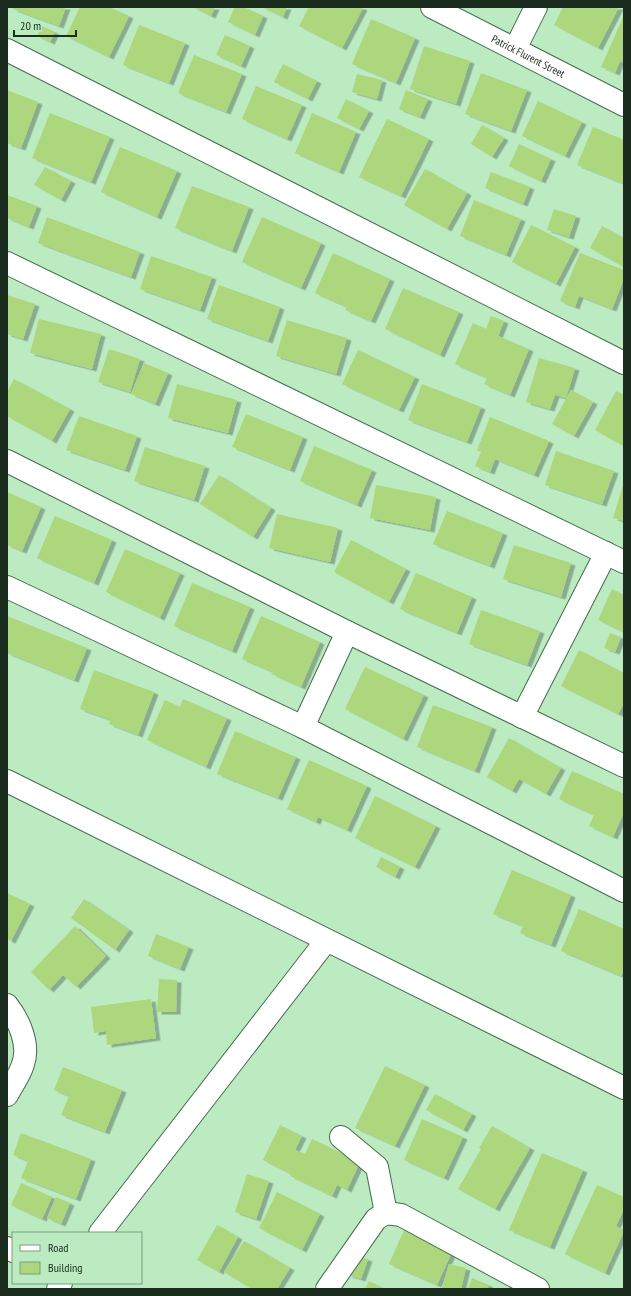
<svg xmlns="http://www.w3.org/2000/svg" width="631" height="1296" font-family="'PT Sans Narrow',sans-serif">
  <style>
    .building { fill: #add77b; filter: url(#shadow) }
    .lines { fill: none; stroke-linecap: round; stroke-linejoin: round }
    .street-casing { stroke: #426d4a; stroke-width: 24 }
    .secondary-casing { stroke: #426d4a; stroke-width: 24 }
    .street { stroke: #fff; stroke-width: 22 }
    .secondary { stroke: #fff; stroke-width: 22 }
    .labels { text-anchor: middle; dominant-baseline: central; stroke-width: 3; stroke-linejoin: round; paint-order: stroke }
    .street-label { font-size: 11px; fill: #1a2c1d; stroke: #bcebc2 }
  </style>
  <defs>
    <filter id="shadow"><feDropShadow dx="4.5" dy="2.5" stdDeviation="0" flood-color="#0004"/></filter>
  </defs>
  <rect width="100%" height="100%" fill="#bcebc2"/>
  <g class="building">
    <path d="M13 7H66L59 26 13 9Z"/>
    <path d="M80 7H109L129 16 109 57 66 36Z"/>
    <path d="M193 7H215L211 16Z"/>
    <path d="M235 7H244L263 16 255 35 228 22Z"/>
    <path d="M262 7H287L283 17Z"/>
    <path d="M309 7H361L363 8 342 48 299 26Z"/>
    <path d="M563 7H619L598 48 554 25Z"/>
    <path d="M624 15V63L620 61 615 73 601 67Z"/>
    <path d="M371 19 415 38 396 83 352 64Z"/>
    <path d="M139 25 185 43 169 83 123 65Z"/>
    <path d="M42 26 55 32 50 42 37 36Z"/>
    <path d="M225 35 250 46 241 66 216 55Z"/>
    <path d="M424 46 470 61 456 104 410 89Z"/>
    <path d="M194 55 242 74 226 112 178 93Z"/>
    <path d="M283 64 317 81 308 99 274 82Z"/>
    <path d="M481 73 527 90 511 131 465 114Z"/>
    <path d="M357 74 382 80 377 99 352 92Z"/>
    <path d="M256 86 302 105 287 139 242 119Z"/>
    <path d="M7 90 38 102 21 148 7 143Z"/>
    <path d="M406 90 428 99 420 117 399 109Z"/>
    <path d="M346 99 369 111 359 129 337 118Z"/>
    <path d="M538 101 582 122 565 156 522 136Z"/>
    <path d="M50 113 110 137 91 182 32 158Z"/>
    <path d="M312 113 356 132 339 172 295 153Z"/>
    <path d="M387 119 429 139 401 196 359 177Z"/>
    <path d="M482 125 504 138 492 157 471 144Z"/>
    <path d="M593 127 624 140V178L622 183 577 165Z"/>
    <path d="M519 144 551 159 541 181 509 166Z"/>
    <path d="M120 147 177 171 157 217 101 192Z"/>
    <path d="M45 167 71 181 61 200 34 185Z"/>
    <path d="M425 169 467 193 447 229 404 205Z"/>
    <path d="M491 172 530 187 523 204 485 188Z"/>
    <path d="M192 186 249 207 232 251 175 228Z"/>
    <path d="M7 195 37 206 29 227 7 218Z"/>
    <path d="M474 200 521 219 506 255 460 236Z"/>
    <path d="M554 209 576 216 569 237 547 230Z"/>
    <path d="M47 217 140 252 131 277 38 243Z"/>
    <path d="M262 217 321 243 301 288 242 262Z"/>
    <path d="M531 225 575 247 556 284 512 262Z"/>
    <path d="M602 226 624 238V267L590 248Z"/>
    <path d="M333 253 390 279 371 321 345 310 347 307 315 293Z"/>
    <path d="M580 253 624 270V278L612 309 579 296 575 307 560 301Z"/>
    <path d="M151 256 212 277 200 310 140 289Z"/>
    <path d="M219 285 280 307 268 341 207 319Z"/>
    <path d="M403 288 459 312 440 355 385 329Z"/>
    <path d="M7 295 35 304 23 339 7 334Z"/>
    <path d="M491 316 504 321 498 336 529 349 510 395 484 384 487 378 455 364 473 323 486 329Z"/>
    <path d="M39 319 101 334 92 369 30 353Z"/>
    <path d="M287 320 347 338 336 374 276 356Z"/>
    <path d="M109 349 140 359 130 392 98 382Z"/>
    <path d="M358 350 415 377 399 410 342 384Z"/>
    <path d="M539 358 575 368 566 398 555 395 550 409 526 402Z"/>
    <path d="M144 363 168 373 155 404 131 394Z"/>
    <path d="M14 379 70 409 52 441 7 416V392Z"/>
    <path d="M177 384 237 400 228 433 168 418Z"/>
    <path d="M422 384 481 407 467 442 408 420Z"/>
    <path d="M571 390 593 402 574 436 552 424Z"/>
    <path d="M616 391 624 395V446L595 430Z"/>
    <path d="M246 414 303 437 290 470 232 447Z"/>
    <path d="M79 416 137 436 125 470 66 450Z"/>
    <path d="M490 417 549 441 534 475 495 459 490 472 475 466 481 452 477 450Z"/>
    <path d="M314 446 372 470 357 505 300 481Z"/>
    <path d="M145 447 205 466 194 500 134 481Z"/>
    <path d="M556 451 614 471 602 504 545 485Z"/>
    <path d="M219 475 271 508 253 537 200 504Z"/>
    <path d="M624 482V521L613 518Z"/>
    <path d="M376 485 436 497 430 530 370 518Z"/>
    <path d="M7 492 41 507 22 551 7 545Z"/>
    <path d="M447 511 503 533 490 566 433 544Z"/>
    <path d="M277 514 338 528 330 562 269 548Z"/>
    <path d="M55 516 112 540 94 583 37 558Z"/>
    <path d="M351 540 406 569 389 602 334 572Z"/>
    <path d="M514 545 571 563 561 597 503 579Z"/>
    <path d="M125 549 180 573 160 618 106 592Z"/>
    <path d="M416 573 472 597 457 633 400 609Z"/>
    <path d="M192 583 250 607 232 651 174 626Z"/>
    <path d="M612 589 624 595V632L598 620Z"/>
    <path d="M481 610 540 631 527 665 469 644Z"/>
    <path d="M7 616 87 648 74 680 7 653Z"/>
    <path d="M261 616 320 642 301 687 272 674 273 672 242 659Z"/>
    <path d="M610 633 621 637 615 652 604 648Z"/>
    <path d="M579 650 624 673V703L618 714 561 686Z"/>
    <path d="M365 667 424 695 403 739 345 709Z"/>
    <path d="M94 670 154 692 138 735 109 724 111 720 80 709Z"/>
    <path d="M183 699 227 718 206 767 147 740 165 700 180 707Z"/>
    <path d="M433 705 492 727 475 771 417 747Z"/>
    <path d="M235 731 296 757 278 798 217 774Z"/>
    <path d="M509 738 561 768 546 794 519 779 512 791 487 777Z"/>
    <path d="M309 760 367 786 347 830 318 817 316 822 287 809Z"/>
    <path d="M572 771 624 794V812L613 837 589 826 594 815 559 799Z"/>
    <path d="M375 796 436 826 415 867 355 838Z"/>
    <path d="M381 857 400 867 395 877 376 867Z"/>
    <path d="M512 870 571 895 551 945 520 933 523 926 493 914Z"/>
    <path d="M7 893 30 904 11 941 7 939Z"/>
    <path d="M84 899 129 930 115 950 71 918Z"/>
    <path d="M579 909 624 929V969L621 976 561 951Z"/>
    <path d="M75 926 106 956 76 987 63 975 49 990 31 972Z"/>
    <path d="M156 934 189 947 180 969 148 956Z"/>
    <path d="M159 979 177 980 176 1012H157Z"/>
    <path d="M151 999 156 1038 107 1045 106 1031 94 1033 91 1007Z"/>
    <path d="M385 1066 425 1085 395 1146 355 1128Z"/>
    <path d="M63 1067 122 1090 105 1132 61 1115 69 1096 54 1090Z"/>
    <path d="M435 1094 472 1114 463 1130 426 1110Z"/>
    <path d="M422 1119 463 1137 444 1178 404 1160Z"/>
    <path d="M280 1125 302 1136 295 1150 305 1154 312 1139 360 1162 347 1190 337 1185 332 1196 290 1176 291 1174 263 1160Z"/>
    <path d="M492 1126 530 1148 495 1209 458 1189 481 1149 479 1148Z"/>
    <path d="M21 1133 91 1159 76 1199 21 1178 28 1161 13 1155Z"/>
    <path d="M542 1153 583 1170 550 1247 509 1230Z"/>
    <path d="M247 1174 269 1181 256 1219 235 1212Z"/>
    <path d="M21 1183 52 1197 42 1219 11 1205Z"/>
    <path d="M597 1185 624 1197V1209L616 1226 624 1231 605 1273 565 1254Z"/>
    <path d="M277 1192 320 1214 302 1250 259 1228Z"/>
    <path d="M56 1197 70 1203 61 1224 47 1218Z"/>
    <path d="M217 1225 238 1237 219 1272 197 1260Z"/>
    <path d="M404 1230 452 1252 437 1285 389 1264Z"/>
    <path d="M244 1241 290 1268 277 1289H252L224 1272Z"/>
    <path d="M354 1255 368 1259 361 1279 348 1275Z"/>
    <path d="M449 1264 466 1268 461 1289H442Z"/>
    <path d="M472 1278 489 1285 487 1289H468Z"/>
    <path d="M369 1281 385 1289H365Z"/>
  </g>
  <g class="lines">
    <defs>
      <g id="street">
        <path id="s1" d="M432 7 624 105"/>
        <path d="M515 49 536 7"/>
        <path d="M7 50 624 363"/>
        <path d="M7 263 624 562"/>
        <path d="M7 461 347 632 624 766"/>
        <path d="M7 587 303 727 624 891"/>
        <path d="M522 717 606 553"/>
        <path d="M303 727 347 632"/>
        <path d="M7 1005C19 1020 30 1045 23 1064 20 1075 12 1085 7 1095"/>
        <path d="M341 1137 377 1167 386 1213"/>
        <path d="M100 1233 326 941"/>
        <path d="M7 1248 13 1251"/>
        <path d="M58 1289 61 1283"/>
        <path d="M327 1289 376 1219 386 1213 401 1215 538 1289"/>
      </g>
      <path id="secondary" d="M7 781 624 1088"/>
    </defs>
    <use href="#street" class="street-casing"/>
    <use href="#secondary" class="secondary-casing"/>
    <use href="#street" class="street"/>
    <use href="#secondary" class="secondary"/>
  </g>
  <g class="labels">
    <g class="street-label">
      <text stroke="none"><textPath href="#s1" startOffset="108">Patrick Flurent Street</textPath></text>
    </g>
  </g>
  <rect width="631" height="1296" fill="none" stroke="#1a2c1d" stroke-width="16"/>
  <rect x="12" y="1232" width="130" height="52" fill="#bcebc2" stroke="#7b9f80"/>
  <rect x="20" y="1245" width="20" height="6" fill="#ffffff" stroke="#7b9f80"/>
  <text x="48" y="1252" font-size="12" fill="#1a2c1d">Road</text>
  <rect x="20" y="1262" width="20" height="12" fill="#add77b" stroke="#7b9f80"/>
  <text x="48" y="1272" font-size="12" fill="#1a2c1d">Building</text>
  <path d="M14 30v6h62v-6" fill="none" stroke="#1a2c1d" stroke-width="2"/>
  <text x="20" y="30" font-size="12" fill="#1a2c1d" stroke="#bcebc2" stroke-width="3" paint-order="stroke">20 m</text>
</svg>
